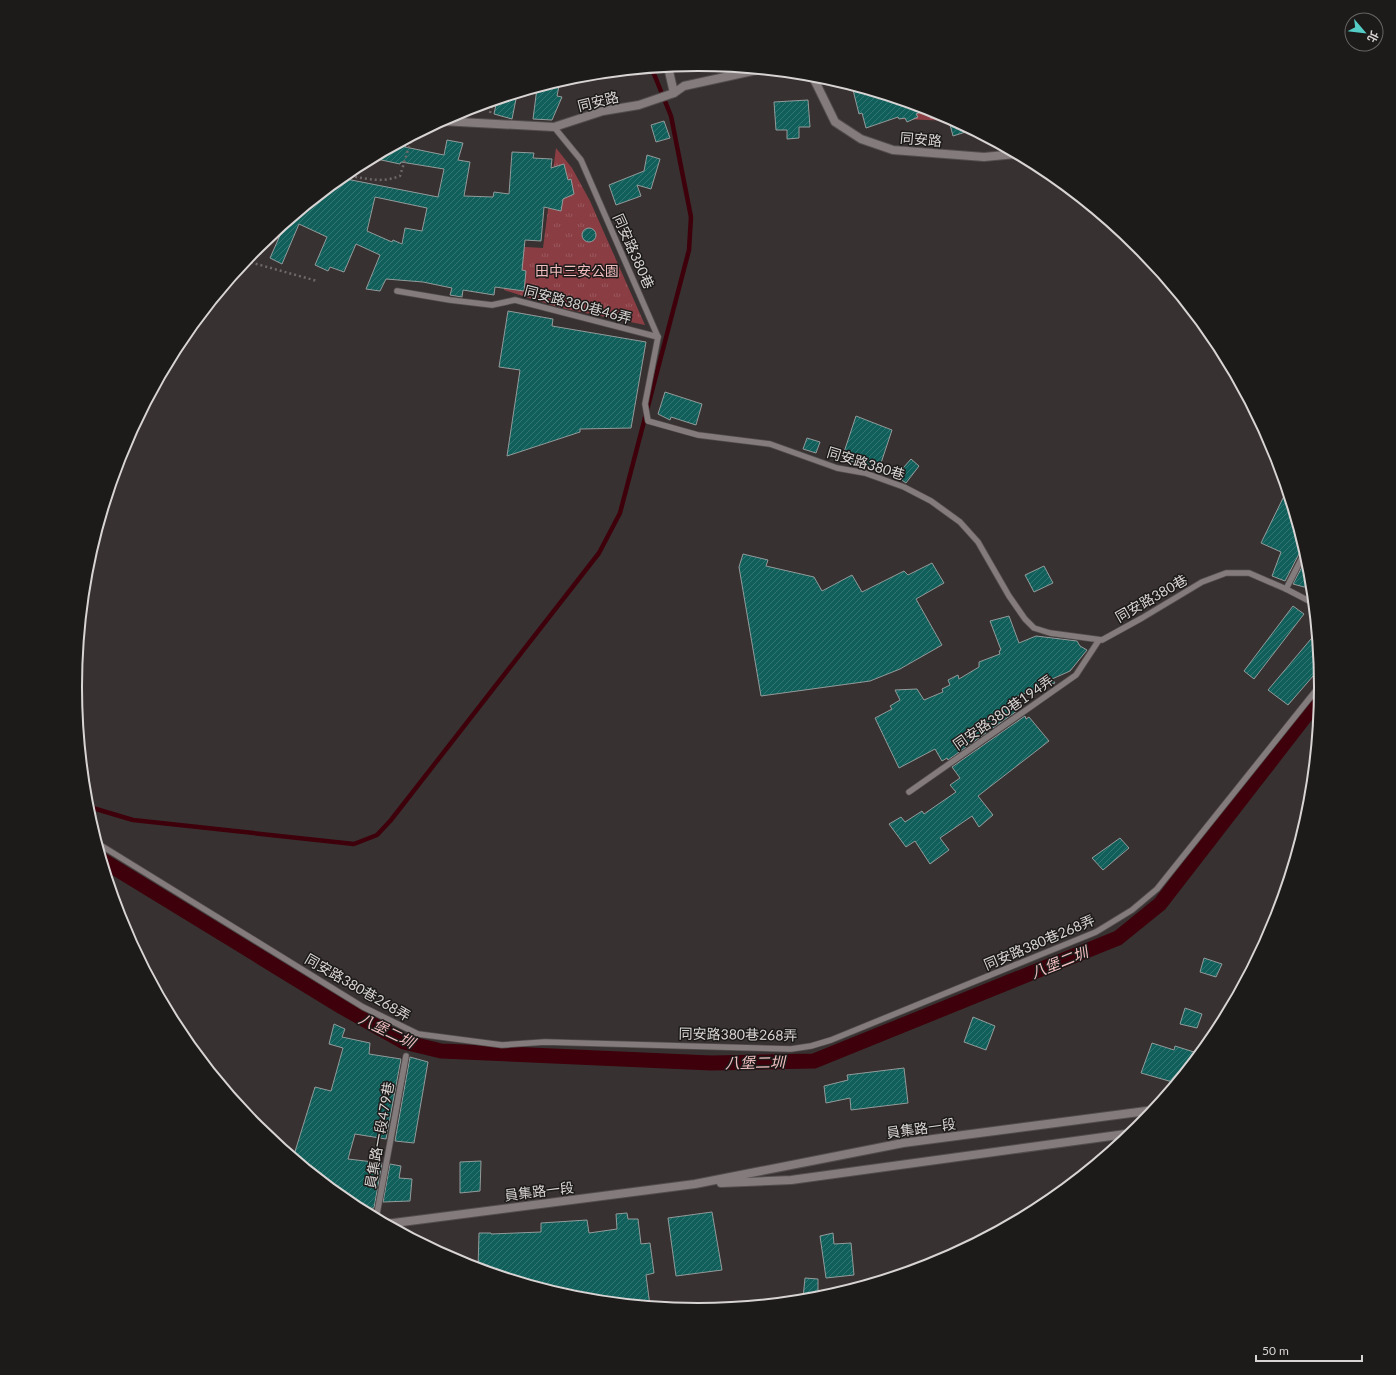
<svg xmlns="http://www.w3.org/2000/svg" width="1396" height="1375" font-family="Lato,'Noto Sans TC',sans-serif">
  <style>
    .grass { fill: url(#grass-tufts) }
    .cemetery { fill: url(#cemetery-stones) }
    .lines { fill: none; stroke-linecap: round; stroke-linejoin: round }
    .stream { stroke: #3e000b; stroke-width: 4.5 }
    .canal { stroke: #3e000b; stroke-width: 15 }
    .building { fill: url(#building-hatch); stroke: #929b9a; fill-rule: evenodd }
    .service-casing { stroke: #534d4d; stroke-width: 7 }
    .minor-casing { stroke: #534d4d; stroke-width: 10 }
    .tertiary-casing { stroke: #534d4d; stroke-width: 10 }
    .path { stroke: #6e6868; stroke-width: 2.5; stroke-dasharray: 2 3; stroke-linecap: butt }
    .service { stroke: #847c7c; stroke-width: 5.5 }
    .minor { stroke: #847c7c; stroke-width: 8 }
    .tertiary { stroke: #847c7c; stroke-width: 8 }
    .labels { text-anchor: middle; dominant-baseline: central; stroke-width: 3; stroke-linejoin: round; paint-order: stroke }
    .street-label { font-size: 14px; fill: #d8d4d4; stroke: #1d1a1a }
    .park-label { font-size: 14px; fill: #f1bdbe; stroke: #1d1a1a }
    .water-label { font-size: 15px; font-style: italic; fill: #f1bebf; stroke: #1d1a1a }
    .rim { fill: none; stroke: #d8d4d4; stroke-width: 2 }
  </style>
  <defs>
    <pattern id="grass-tufts" width="24" height="20" patternUnits="userSpaceOnUse"><rect width="24" height="20" fill="#8a3e44"/><path d="M3 7l-1-3M5 7V3M7 7l1-3M15 17l-1-3M17 17v-4M19 17l1-3" fill="none" stroke="#9a595e"/></pattern>
    <pattern id="cemetery-stones" width="16" height="16" patternUnits="userSpaceOnUse"><rect width="16" height="16" fill="#8a3e44"/><path d="M2 7V4a2 2 0 0 1 4 0v3zM10 15v-3a2 2 0 0 1 4 0v3z" fill="#9a595e"/></pattern>
    <pattern id="building-hatch" width="6" height="6" patternUnits="userSpaceOnUse"><rect width="6" height="6" fill="#115f5b"/><path d="M-1 1l2-2M0 6l6-6M5 7l2-2" fill="none" stroke="#337572"/></pattern>
  </defs>
  <rect width="100%" height="100%" fill="#383131"/>
  <path class="grass" d="M556 148 572 168 590 201 645 325 561 308 504 290 508 246 543 248Z"/>
  <path class="cemetery" d="M882 95 937 112 954 121 899 119Z"/>
  <g class="lines">
    <path class="stream" d="M86 806 133 820 354 844 377 835 391 820 599 553 620 513 689 250 691 217 671 116 652 69"/>
    <path class="canal" d="M102 860 342 1007 404 1042 441 1051 711 1063 814 1061 1118 938 1160 904 1321 696"/>
  </g>
  <g class="building">
    <path d="M560 81 557 96 562 97 552 120 533 119 537 88Z"/>
    <path d="M852 86 865 90 929 109 916 114 918 117 907 122 905 118 899 119 898 117 866 128 862 113 859 114Z"/>
    <path d="M517 94 512 119 494 114 497 100Z"/>
    <path d="M808 100 810 127H799V138L787 139V130H776L774 102Z"/>
    <path d="M948 117 960 124 972 130 953 136Z"/>
    <path d="M664 121 670 138 656 142 651 125Z"/>
    <path d="M407 139 405 147 444 155 447 140 463 143 458 160 470 162 464 196 493 197 494 192 509 194 512 152 534 153 533 158 552 159 551 168 564 164 568 180 571 179 574 194 563 199 561 211 544 207 541 241 525 240 522 270 526 271 524 291 495 287 494 295 463 290 462 297 450 295 452 288 423 282 386 279 380 291 366 289 380 255 356 244 344 272 330 267 328 271 315 265 327 237 299 224 282 264 270 258 285 224 341 178 438 197 444 169 401 162 400 164 372 158ZM375 197 427 208 422 231 405 228 402 244 393 240 392 242 367 231Z"/>
    <path d="M647 155 660 159 651 189 637 185 641 196 616 205 609 185 644 171Z"/>
    <circle cx="589" cy="235" r="7"/>
    <path d="M508 311 553 319 552 326 646 342 631 428 580 429V432L507 456 520 370 499 367Z"/>
    <path d="M665 392 702 404 696 425 671 417 670 420 658 414Z"/>
    <path d="M856 416 892 430 879 469H875L842 458Z"/>
    <path d="M807 438 820 442 816 453 803 449Z"/>
    <path d="M911 459 919 466 906 483 896 476Z"/>
    <path d="M1287 490 1304 548 1301 550 1285 581 1272 576 1281 552 1261 543Z"/>
    <path d="M743 554 768 560 766 566 814 577 822 591 852 575 862 592 904 571 908 575 932 563 944 583 916 599 942 645 900 669 870 681 761 696 739 567Z"/>
    <path d="M1307 557 1310 566 1312 587H1304L1293 584Z"/>
    <path d="M1044 566 1053 583 1034 592 1025 575Z"/>
    <path d="M1293 606 1304 614 1254 679 1244 671Z"/>
    <path d="M1009 616 1019 643 1036 636 1077 641 1080 646 1087 650 1070 671 1052 679 1055 683 1042 686 1016 697 1021 708 948 760 947 758 942 761 935 749 899 768 875 718 892 709 890 706 900 700 895 690 917 689 924 700 943 692 942 689 950 685 948 680 958 675 959 679 979 667V662L1000 654 999 651 1001 650 990 621Z"/>
    <path d="M1316 633 1320 668 1288 705 1268 690Z"/>
    <path d="M1025 716 1026 719 1029 717 1049 741 978 796 993 815 979 827 972 816 940 838 949 850 930 864 915 841 906 847 889 824 901 817 905 822 922 811 924 814 956 792 950 785 960 778 952 767Z"/>
    <path d="M1120 838 1129 848 1103 870 1092 858Z"/>
    <path d="M1204 958 1222 964 1216 977 1200 972Z"/>
    <path d="M1185 1008 1202 1014 1197 1028 1180 1024Z"/>
    <path d="M973 1017 995 1026 986 1050 964 1042Z"/>
    <path d="M334 1024 345 1029 342 1037 370 1043 369 1054 401 1059 386 1139 355 1134 348 1159 382 1163 374 1208 359 1210 351 1206 293 1158 315 1087 331 1091 343 1048 329 1044Z"/>
    <path d="M1152 1043 1174 1050 1175 1046 1194 1052 1188 1069 1176 1083 1141 1073Z"/>
    <path d="M410 1057 428 1062 414 1143 395 1141Z"/>
    <path d="M904 1068 908 1103 851 1110 850 1098 826 1103 824 1086 848 1080 847 1075Z"/>
    <path d="M481 1161 480 1191 460 1193V1162Z"/>
    <path d="M390 1164 401 1166 399 1178 412 1179 410 1201 383 1202Z"/>
    <path d="M712 1212 722 1270 676 1276 668 1218Z"/>
    <path d="M627 1213 628 1219H638L641 1244 650 1243 654 1273 646 1275 650 1306 576 1299 478 1269 479 1233H491V1234L541 1232V1223L587 1220 589 1233 617 1229 616 1214Z"/>
    <path d="M833 1233 834 1244 851 1243 854 1275 826 1278 820 1236Z"/>
    <path d="M805 1278 818 1279V1298H803Z"/>
  </g>
  <g class="lines">
    <defs>
      <g id="service">
        <path d="M554 127 581 160 658 337 645 404 648 421 698 435 770 444 837 468 865 473 904 487 931 501 960 522 978 542 1009 596 1025 619 1034 628 1050 633 1102 640 1142 618 1202 582 1226 573H1249L1286 589 1313 603"/>
        <path d="M397 291 450 300 492 305 515 300 658 337"/>
        <path d="M1286 589 1305 552"/>
        <path d="M909 792 1076 675 1099 640"/>
        <path d="M97 843 363 1007 418 1034 502 1045 545 1042 791 1049 811 1046 831 1040 1096 932 1132 910 1157 889 1321 684"/>
        <path d="M376 1219 406 1056"/>
      </g>
      <g id="minor">
        <path d="M812 75 835 122 861 139 893 150 984 157 1016 154"/>
        <path d="M674 93 684 86 757 70"/>
        <path d="M721 1183 791 1180 1133 1133"/>
        <path d="M386 1224 695 1184 903 1143 1154 1110"/>
      </g>
      <path id="tertiary" d="M441 121 554 127 603 111 639 105 674 93 668 67"/>
    </defs>
    <use href="#service" class="service-casing"/>
    <use href="#minor" class="minor-casing"/>
    <use href="#tertiary" class="tertiary-casing"/>
    <g class="path">
      <path d="M490 113 493 101"/>
      <path d="M350 176C369 179 382 183 400 176L412 137"/>
      <path d="M246 261 317 281"/>
      <path d="M167 365 174 351"/>
    </g>
    <use href="#service" class="service"/>
    <use href="#minor" class="minor"/>
    <use href="#tertiary" class="tertiary"/>
  </g>
  <g class="labels">
    <g class="street-label">
      <text transform="translate(598 101) rotate(-14)">同安路</text>
      <text transform="translate(921 139) rotate(5)">同安路</text>
      <text transform="translate(634 251) rotate(66)">同安路380巷</text>
      <text transform="translate(578 304) rotate(15)">同安路380巷46弄</text>
      <text transform="translate(866 463) rotate(17)">同安路380巷</text>
      <text transform="translate(1151 598) rotate(-30)">同安路380巷</text>
      <text transform="translate(1003 712) rotate(-35)">同安路380巷194弄</text>
      <text transform="translate(1039 942) rotate(-23)">同安路380巷268弄</text>
      <text transform="translate(358 987) rotate(30)">同安路380巷268弄</text>
      <text transform="translate(738 1034) rotate(1)">同安路380巷268弄</text>
      <text transform="translate(921 1128) rotate(-8)">員集路一段</text>
      <text transform="translate(379 1135) rotate(-80)">員集路一段479巷</text>
      <text transform="translate(539 1191) rotate(-7)">員集路一段</text>
    </g>
    <g class="park-label">
      <text x="577" y="270">田中三安公園</text>
    </g>
    <g class="water-label">
      <text transform="translate(1059 962) rotate(-22)">八堡二圳</text>
      <text transform="translate(387 1030) rotate(26)">八堡二圳</text>
      <text transform="translate(755 1062) rotate(-1)">八堡二圳</text>
    </g>
  </g>
  <path d="M0 0H1396V1375H0ZM82 687a616 616 0 1 1 1232 0a616 616 0 1 1-1232 0Z" fill="#1d1a1a" fill-rule="evenodd"/>
  <path class="rim" d="M82 687a616 616 0 1 1 1232 0a616 616 0 1 1-1232 0Z"/>
  <g transform="translate(1364 32) rotate(118)"><circle r="19" fill="#1d1a1a" stroke="#686464"/>
  <path d="M0-3L7 15L0 10L-7 15Z" fill="#54cdc7"/>
  <text y="-6" font-size="11" font-weight="bold" text-anchor="middle" fill="#d8d4d4">北</text>
  </g>
  <path d="M1256 1355v6h106v-6" fill="none" stroke="#d8d4d4" stroke-width="2"/>
  <text x="1262" y="1355" font-size="12" fill="#d8d4d4" stroke="#1d1a1a" stroke-width="3" paint-order="stroke">50 m</text>
</svg>
